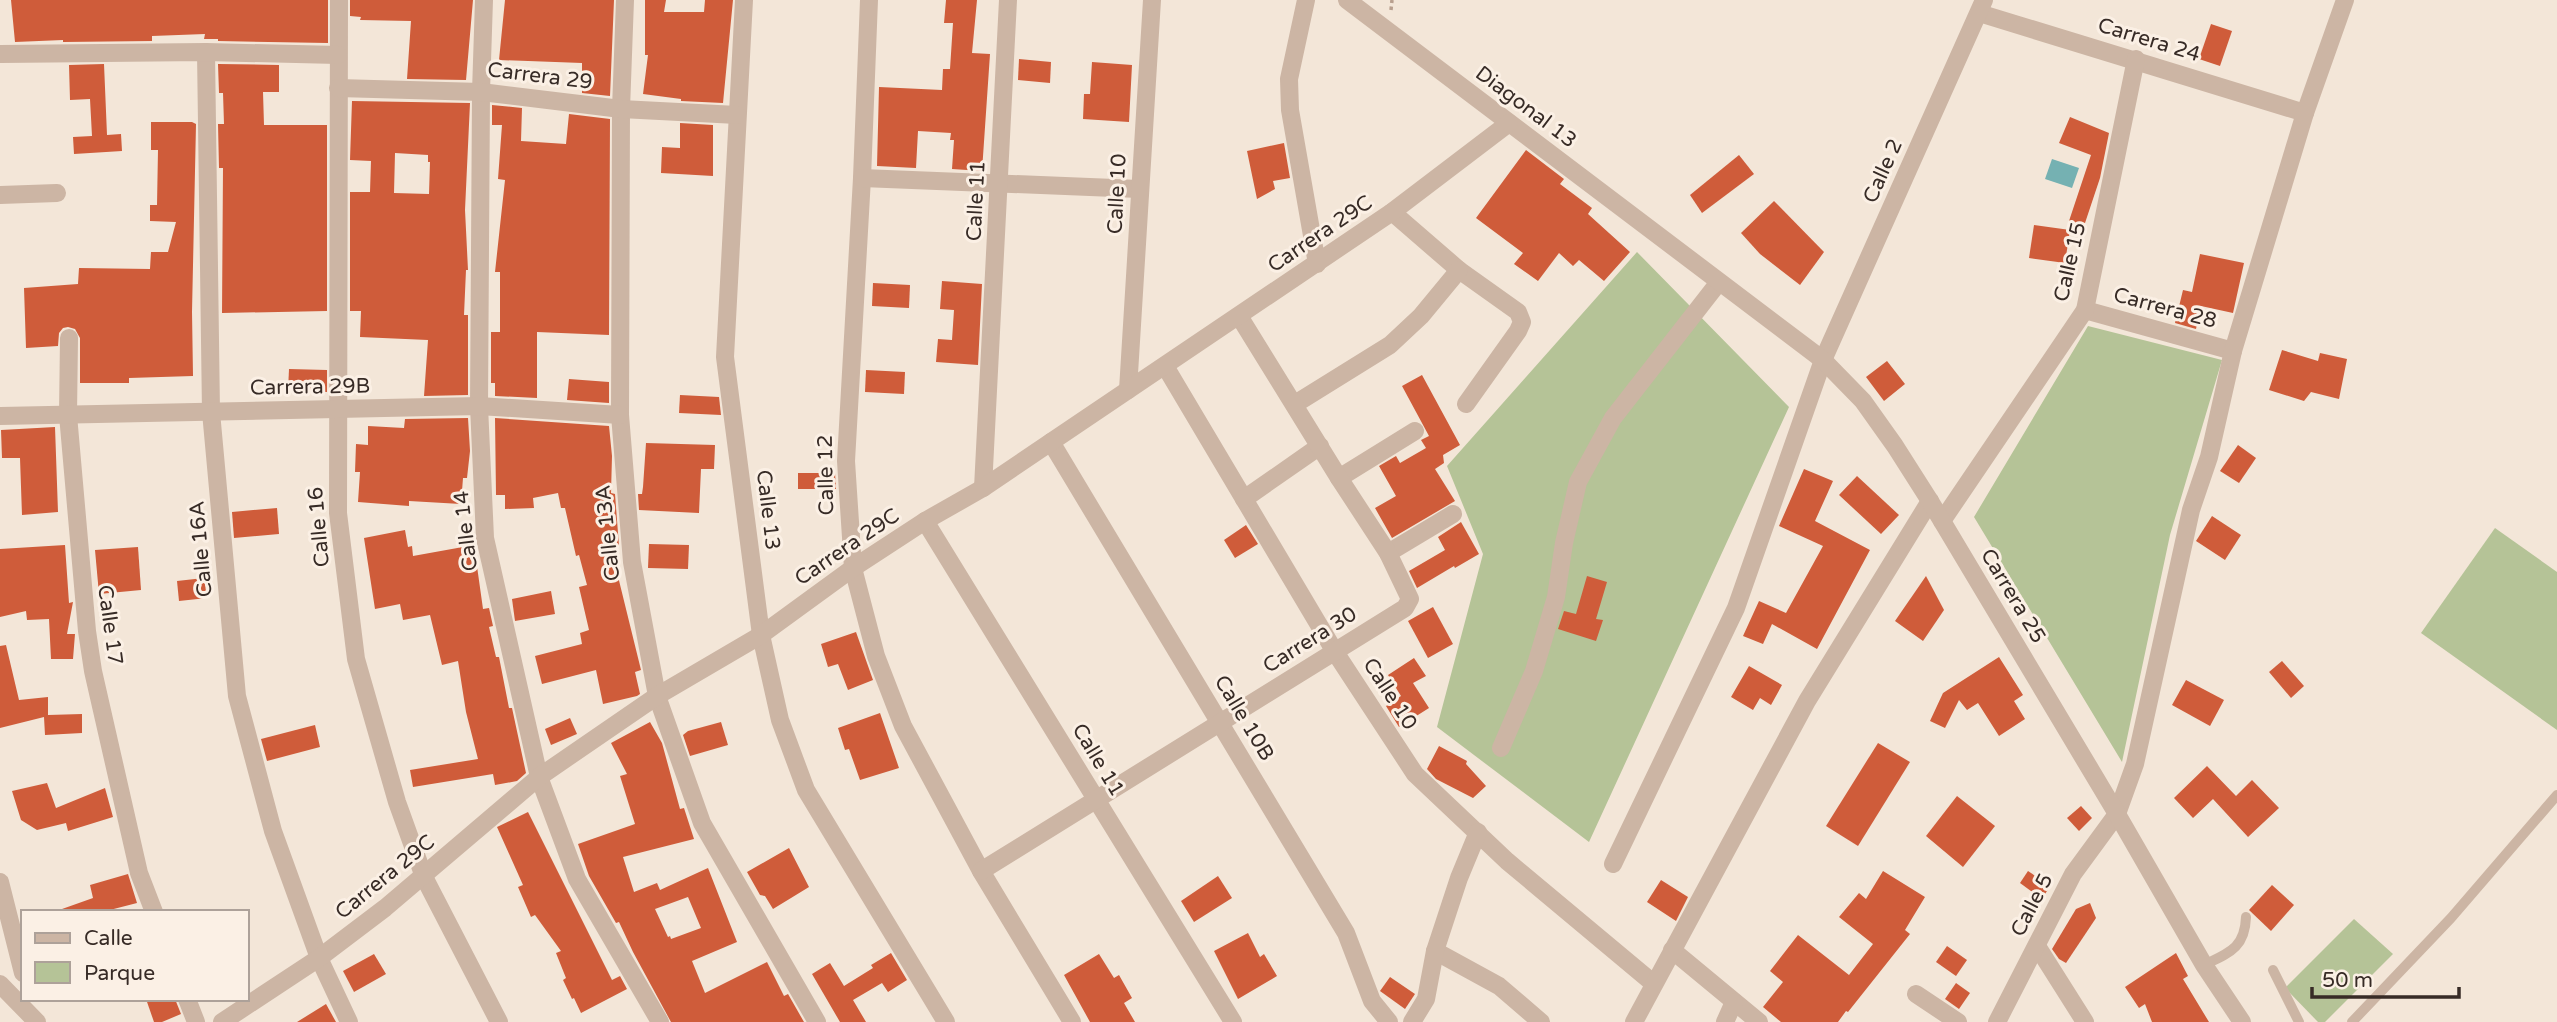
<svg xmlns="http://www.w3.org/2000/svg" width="2557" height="1022" font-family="'Varela Round',sans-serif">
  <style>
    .green { fill: #b5c397 }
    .water { fill: #75b1b2 }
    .building { fill: #cf5c3a; fill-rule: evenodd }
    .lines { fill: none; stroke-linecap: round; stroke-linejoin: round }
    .path { stroke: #b89f8e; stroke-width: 3.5; stroke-dasharray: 3.5 3.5; stroke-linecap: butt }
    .service { stroke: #ccb5a4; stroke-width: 10 }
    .minor { stroke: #ccb5a4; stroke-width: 18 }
    .tertiary { stroke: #ccb5a4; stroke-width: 18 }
    .labels { text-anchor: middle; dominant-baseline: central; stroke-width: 6; stroke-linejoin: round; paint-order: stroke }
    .street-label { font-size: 21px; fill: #372b26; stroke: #fbf0e5 }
  </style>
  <rect width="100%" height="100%" fill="#f3e6d8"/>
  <g class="green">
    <path d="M1637 252 1789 407 1589 842 1437 727 1483 554 1447 466Z"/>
    <path d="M2088 326 2222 360 2170 535 2122 762 1974 517Z"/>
    <path d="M2495 528 2557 572V730L2421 633Z"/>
    <path d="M2354 919 2393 954 2325 1022H2318L2285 988Z"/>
  </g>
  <path class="water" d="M2052 159 2079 168 2072 188 2045 179Z"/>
  <g class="building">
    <path d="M11 0H328V43L218 41V39H204L205 34 152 36V41L63 42V40L15 42Z"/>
    <path d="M350 0H473L466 80 407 79 411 21 360 20 361 17 350 16Z"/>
    <path d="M505 0H614L610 96 582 93V63L499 60Z"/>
    <path d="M645 0H666L664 12H704L705 0H733L723 103 681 101V99L643 94 648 55H645Z"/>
    <path d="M946 0H977L972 53 990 54 982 171 952 169 954 140H950L951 133 918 131 916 168 877 166 879 87 942 90 943 69H950L953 23H944Z"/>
    <path d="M2211 24 2232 31 2220 66 2199 59Z"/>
    <path d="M1019 59 1051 62 1050 83 1018 80Z"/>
    <path d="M1092 62 1132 65 1129 122 1083 119 1084 94H1090Z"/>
    <path d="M104 64 107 135 121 134 122 151 74 154 73 137 92 136 90 99 70 100 69 65Z"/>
    <path d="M218 64 279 65V92H263L264 125H327V311L222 313 223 168H219L218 124H224L223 93H219Z"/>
    <path d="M352 101 470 103 465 210 468 270H466L464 315H468V395L424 396 428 340 360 337 361 311H350V192H370L371 161 350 160ZM395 153 428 155V162H430L429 194 394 193Z"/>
    <path d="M492 105 522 108 521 141 566 144 569 114 610 119 609 335 537 332V398L495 396V383H491V332H500V272H495L505 180 498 179 502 125H492Z"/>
    <path d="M2070 117 2109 133 2100 178 2084 226 2069 221 2091 155 2059 143Z"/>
    <path d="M151 122H192L196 124 192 312 193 376 129 378V383H80V338L75 329 68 327 63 328 59 333 58 346 26 348 24 288 78 284 79 268 150 269 151 252H168L176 222 150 221V205H157L158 150H151Z"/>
    <path d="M680 123 713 125V176L661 173 662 147 680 148Z"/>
    <path d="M1284 143 1290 178 1273 181 1275 189 1257 199 1247 151Z"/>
    <path d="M1526 150 1564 179 1560 184 1592 208 1588 214 1630 252 1604 281 1579 260 1573 266 1559 253 1538 281 1514 264 1523 253 1476 218Z"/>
    <path d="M1739 155 1754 174 1702 213 1690 195Z"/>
    <path d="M1774 201 1824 252 1800 285 1760 254 1741 233Z"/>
    <path d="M2034 225 2070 230 2065 263 2029 258Z"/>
    <path d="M2200 254 2244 263 2233 313 2201 306 2196 329 2175 323 2183 290 2192 292Z"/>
    <path d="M942 281 982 284 978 365 936 362 938 339 952 340 954 310 940 309Z"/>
    <path d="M873 283 910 285 909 308 872 306Z"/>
    <path d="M2282 350 2318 361 2320 353 2347 359 2339 399 2311 392 2304 401 2269 390Z"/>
    <path d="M1887 361 1905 384 1884 401 1866 377Z"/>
    <path d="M289 369 327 370V392L288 391Z"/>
    <path d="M866 370 905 372 904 394 865 392Z"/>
    <path d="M1422 375 1460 445 1443 455 1444 463 1435 469 1455 501 1392 538 1375 508 1396 496 1379 466 1396 456 1400 463 1426 448 1421 440 1429 436 1402 386Z"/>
    <path d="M569 379 609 382V403L567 400Z"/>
    <path d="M680 395 719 397 721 415 679 413Z"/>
    <path d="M468 418 470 451 467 478H463L461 504 409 501V506L358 502 360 472H355L356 444 368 445V426L404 428 405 419Z"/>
    <path d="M495 418 609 426 612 456 611 493 615 494 619 546 611 548 641 670 635 672 640 694 637 696 603 704 596 670 542 684 535 656 582 644 580 633 589 630 579 587 587 585 579 555 576 556 565 508H561L558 493 533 498 534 508 505 509V495H496Z"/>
    <path d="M55 427 58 512 22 515 20 458H2L1 430Z"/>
    <path d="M646 443 715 445 714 469H701L699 513 639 510 638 494H642L643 487Z"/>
    <path d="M2238 445 2256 458 2239 483 2220 471Z"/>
    <path d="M1804 469 1833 481 1815 521 1870 550 1817 649 1772 624 1763 644 1743 636 1759 601 1786 613 1823 546 1779 526Z"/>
    <path d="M798 473H835L836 489H798Z"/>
    <path d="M1857 476 1899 515 1881 534 1839 495Z"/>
    <path d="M277 508 279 534 234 538 232 512Z"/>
    <path d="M2212 516 2241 535 2225 560 2196 541Z"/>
    <path d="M1461 522 1479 554 1455 568 1454 566 1417 588 1409 571 1445 550 1438 537Z"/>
    <path d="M1246 525 1258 544 1235 558 1224 540Z"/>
    <path d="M405 530 408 547 412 546 413 556 474 545 483 609 489 608 493 626 489 627 496 657H499L509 708H512L526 773 517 781 495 785 493 774 413 787 410 770 478 759 466 712 458 661 442 665 430 615 403 620 400 604 375 609 364 538Z"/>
    <path d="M649 544 689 545 688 569 648 568Z"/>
    <path d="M65 545 69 603 73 602 67 634H75L73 659H51L49 619 27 620 26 611 0 617V549Z"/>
    <path d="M138 547 141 590 99 594 95 550Z"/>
    <path d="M1587 576 1607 582 1596 619 1603 620 1596 641 1558 629 1564 611 1576 614Z"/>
    <path d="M1926 576 1944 610 1923 641 1895 621Z"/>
    <path d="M204 578 207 598 179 601 177 581Z"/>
    <path d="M551 591 555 614 515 621 512 599Z"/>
    <path d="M1433 607 1453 644 1428 658 1408 621Z"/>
    <path d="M856 632 873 680 848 690 838 664 828 667 821 644Z"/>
    <path d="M6 645 19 700 48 697V715L82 714V733L45 735 44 717 0 728V646Z"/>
    <path d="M1999 657 2023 695 2014 701 2025 719 1999 736 1978 703 1967 710 1959 700 1945 728 1930 721 1943 693Z"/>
    <path d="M1414 658 1426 676 1413 683 1429 708 1399 727 1386 706 1401 696 1388 675Z"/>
    <path d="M2282 661 2304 686 2291 698 2269 672Z"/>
    <path d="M1749 666 1782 685 1771 705 1760 698 1753 710 1731 697Z"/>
    <path d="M2186 680 2224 700 2210 726 2172 705Z"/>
    <path d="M880 713 899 768 860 780 849 749 845 750 838 728Z"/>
    <path d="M570 718 577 734 551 745 545 729Z"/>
    <path d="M650 722 662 743 680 809 684 808 694 839 623 857 634 892 657 883 660 890 708 868 737 942 692 961 705 993 767 962 784 996 788 994 804 1022H671L633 952 619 922 616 923 589 876 578 844 635 824 620 776 627 774 611 743ZM688 897 701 928 671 939 670 936 668 937 655 909Z"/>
    <path d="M721 722 728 745 690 756 683 735 688 731Z"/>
    <path d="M315 725 320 747 267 761 261 739Z"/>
    <path d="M1878 743 1910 762 1858 846 1826 826Z"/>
    <path d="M1439 746 1467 761 1466 764 1486 786 1473 798 1436 779 1427 769Z"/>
    <path d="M2207 766 2236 796 2252 780 2279 808 2248 837 2213 799 2193 818 2174 798Z"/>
    <path d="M47 783 56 808 105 788 113 817 68 831 66 823 37 830 21 820 12 791Z"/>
    <path d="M1957 796 1995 826 1963 867 1926 836Z"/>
    <path d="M2081 806 2092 818 2079 831 2067 818Z"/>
    <path d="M528 812 612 980 620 976 627 989 581 1013 574 998 572 999 563 980 566 978 556 953 561 951 535 915 531 917 518 887 523 885 497 827Z"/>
    <path d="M789 848 809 887 773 909 765 896 760 895 747 872Z"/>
    <path d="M1883 871 1925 897 1905 930 1910 934 1848 1012 1846 1011 1838 1022H1781L1763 1007 1783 982 1770 971 1798 935 1849 975 1873 944 1839 917 1859 893 1866 899Z"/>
    <path d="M2028 871 2050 886 2042 899 2020 883Z"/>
    <path d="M128 874 137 903 102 912H62V909L93 898 90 885Z"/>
    <path d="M1218 876 1232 898 1194 922 1181 901Z"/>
    <path d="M1661 880 1688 897 1676 921 1647 902Z"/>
    <path d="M2272 885 2294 905 2271 931 2249 910Z"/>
    <path d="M2090 903 2096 918 2066 963 2059 959 2052 949 2076 909Z"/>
    <path d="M1248 933 1260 957 1264 954 1277 976 1238 999 1214 951Z"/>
    <path d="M1947 946 1967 960 1956 976 1936 962Z"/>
    <path d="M891 953 907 980 888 992 882 983 853 1000 866 1022H840L812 974 830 963 844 986 873 968 871 965Z"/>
    <path d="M2176 953 2188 976 2183 979 2209 1022H2152L2145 1004 2139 1008 2125 987Z"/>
    <path d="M374 954 386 974 354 992 343 971Z"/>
    <path d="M1099 954 1114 978 1119 975 1132 998 1124 1003 1135 1022H1090L1064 975Z"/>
    <path d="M1390 977 1415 994 1405 1009 1380 991Z"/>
    <path d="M1956 983 1970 993 1959 1009 1945 999Z"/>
    <path d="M146 999H175L181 1014 162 1022H154Z"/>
    <path d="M326 1004 336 1022H297Z"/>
  </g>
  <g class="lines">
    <path class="path" d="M1391 10 1392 0"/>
    <g class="service">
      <path d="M2204 965C2229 953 2245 948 2246 917"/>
      <path d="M2273 970 2299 1022"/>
      <path d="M2352 1022 2451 918 2557 795"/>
    </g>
    <g class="minor">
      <path d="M339 0 338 513 356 659 397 802 424 877 499 1022"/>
      <path d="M484 0 481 92 479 406 485 538 539 777 577 879 660 1022"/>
      <path d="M625 0 621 109 620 415 632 562 657 696 702 823 817 1022"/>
      <path d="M744 0 725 357 761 635 780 720 806 790 946 1022"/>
      <path d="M869 0 862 178 846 461 853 568 876 656 903 726 981 871 1072 1022"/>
      <path d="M1306 0 1289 79 1290 110 1317 264"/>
      <path d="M1979 13 2305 113"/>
      <path d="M206 52 211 412 237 696 273 831 319 958 349 1022"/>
      <path d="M0 54 206 52 338 55"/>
      <path d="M338 88 481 92 621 109 737 115"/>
      <path d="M862 178 1139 189"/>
      <path d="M0 195 57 193"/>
      <path d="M1392 212 1459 270 1518 312 1522 322 1518 331 1466 404"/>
      <path d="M2085 310 2233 351"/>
      <path d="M69 338 68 415 87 631 93 671 139 873 154 912"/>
      <path d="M1165 366 1335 652 1415 774 1507 861 1653 983"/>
      <path d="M1128 390 1152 0"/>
      <path d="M1295 404 1390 345 1421 316 1459 270"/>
      <path d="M0 416 479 406 620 415"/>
      <path d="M1051 442 1346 933 1372 1001 1389 1022"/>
      <path d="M1339 478 1415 431"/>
      <path d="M983 488 1008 0"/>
      <path d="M1244 499 1320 446"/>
      <path d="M925 521 1233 1022"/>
      <path d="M1942 521 2085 310 2136 59"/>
      <path d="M1388 553 1453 514"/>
      <path d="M1501 748 1534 671 1556 597 1564 543 1578 482 1613 418 1719 282"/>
      <path d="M1613 864 1736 608 1823 360 1984 0"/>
      <path d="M981 871 1405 608 1410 599 1388 553 1339 478 1239 316"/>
      <path d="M0 882 23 973"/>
      <path d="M2037 946 2085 1022"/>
      <path d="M1672 950 1759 1022"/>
      <path d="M1435 951 1499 986 1541 1022"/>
      <path d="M0 984 37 1022"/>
      <path d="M1916 994 1958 1022"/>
      <path d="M187 999 196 1022"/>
      <path d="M1412 1022 1426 999 1435 951 1459 878 1478 832"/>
      <path d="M1634 1022 1807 701 1930 501"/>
      <path d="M1725 1022 1734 1002"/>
      <path d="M1997 1022 2073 874 2117 814 2135 764 2191 510 2209 457 2233 351 2305 113 2345 0"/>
    </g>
    <g class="tertiary">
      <path d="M1347 0 1823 360 1863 401 1895 446 1930 501 2117 814 2204 965 2242 1022"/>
      <path d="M222 1022 319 958 385 908 539 777 657 696 761 635 853 568 925 521 983 488 1392 212 1509 123"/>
    </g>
  </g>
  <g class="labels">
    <g class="street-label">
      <text transform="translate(2149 40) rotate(17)">Carrera 24</text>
      <text transform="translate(540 76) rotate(7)">Carrera 29</text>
      <text transform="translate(1526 107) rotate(37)">Diagonal 13</text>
      <text transform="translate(1883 171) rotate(-66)">Calle 2</text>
      <text transform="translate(1117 194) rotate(-87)">Calle 10</text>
      <text transform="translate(976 201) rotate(-87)">Calle 11</text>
      <text transform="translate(1320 234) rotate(-34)">Carrera 29C</text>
      <text transform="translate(2070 262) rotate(-77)">Calle 15</text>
      <text transform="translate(2165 308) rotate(15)">Carrera 28</text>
      <text transform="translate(310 387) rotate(-1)">Carrera 29B</text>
      <text transform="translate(826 475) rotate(-91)">Calle 12</text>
      <text transform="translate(768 510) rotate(83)">Calle 13</text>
      <text transform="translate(319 527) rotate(-95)">Calle 16</text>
      <text transform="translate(466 531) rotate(-97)">Calle 14</text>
      <text transform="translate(608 533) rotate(-96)">Calle 13A</text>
      <text transform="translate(847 547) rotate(-34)">Carrera 29C</text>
      <text transform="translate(201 549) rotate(-95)">Calle 16A</text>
      <text transform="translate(2013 596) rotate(59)">Carrera 25</text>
      <text transform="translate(110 625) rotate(82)">Calle 17</text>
      <text transform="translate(1310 640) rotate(-32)">Carrera 30</text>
      <text transform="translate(1390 694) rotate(57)">Calle 10</text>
      <text transform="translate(1244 718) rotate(59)">Calle 10B</text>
      <text transform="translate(1098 760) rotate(59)">Calle 11</text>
      <text transform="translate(385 877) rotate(-39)">Carrera 29C</text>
      <text transform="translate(2032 905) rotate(-63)">Calle 5</text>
    </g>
  </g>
  <rect x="21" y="910" width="228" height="91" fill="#fbf0e5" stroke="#ada199" stroke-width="2"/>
  <rect x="35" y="933" width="35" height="10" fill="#ccb5a4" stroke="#ada199" stroke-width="2"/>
  <text x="84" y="945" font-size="21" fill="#372b26">Calle</text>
  <rect x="35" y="962" width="35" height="21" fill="#b5c397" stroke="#ada199" stroke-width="2"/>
  <text x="84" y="980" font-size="21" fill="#372b26">Parque</text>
  <path d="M2312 987v10h147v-10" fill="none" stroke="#372b26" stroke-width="3.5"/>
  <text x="2322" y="987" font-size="21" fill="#372b26" stroke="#fbf0e5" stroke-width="5" paint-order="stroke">50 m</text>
</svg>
